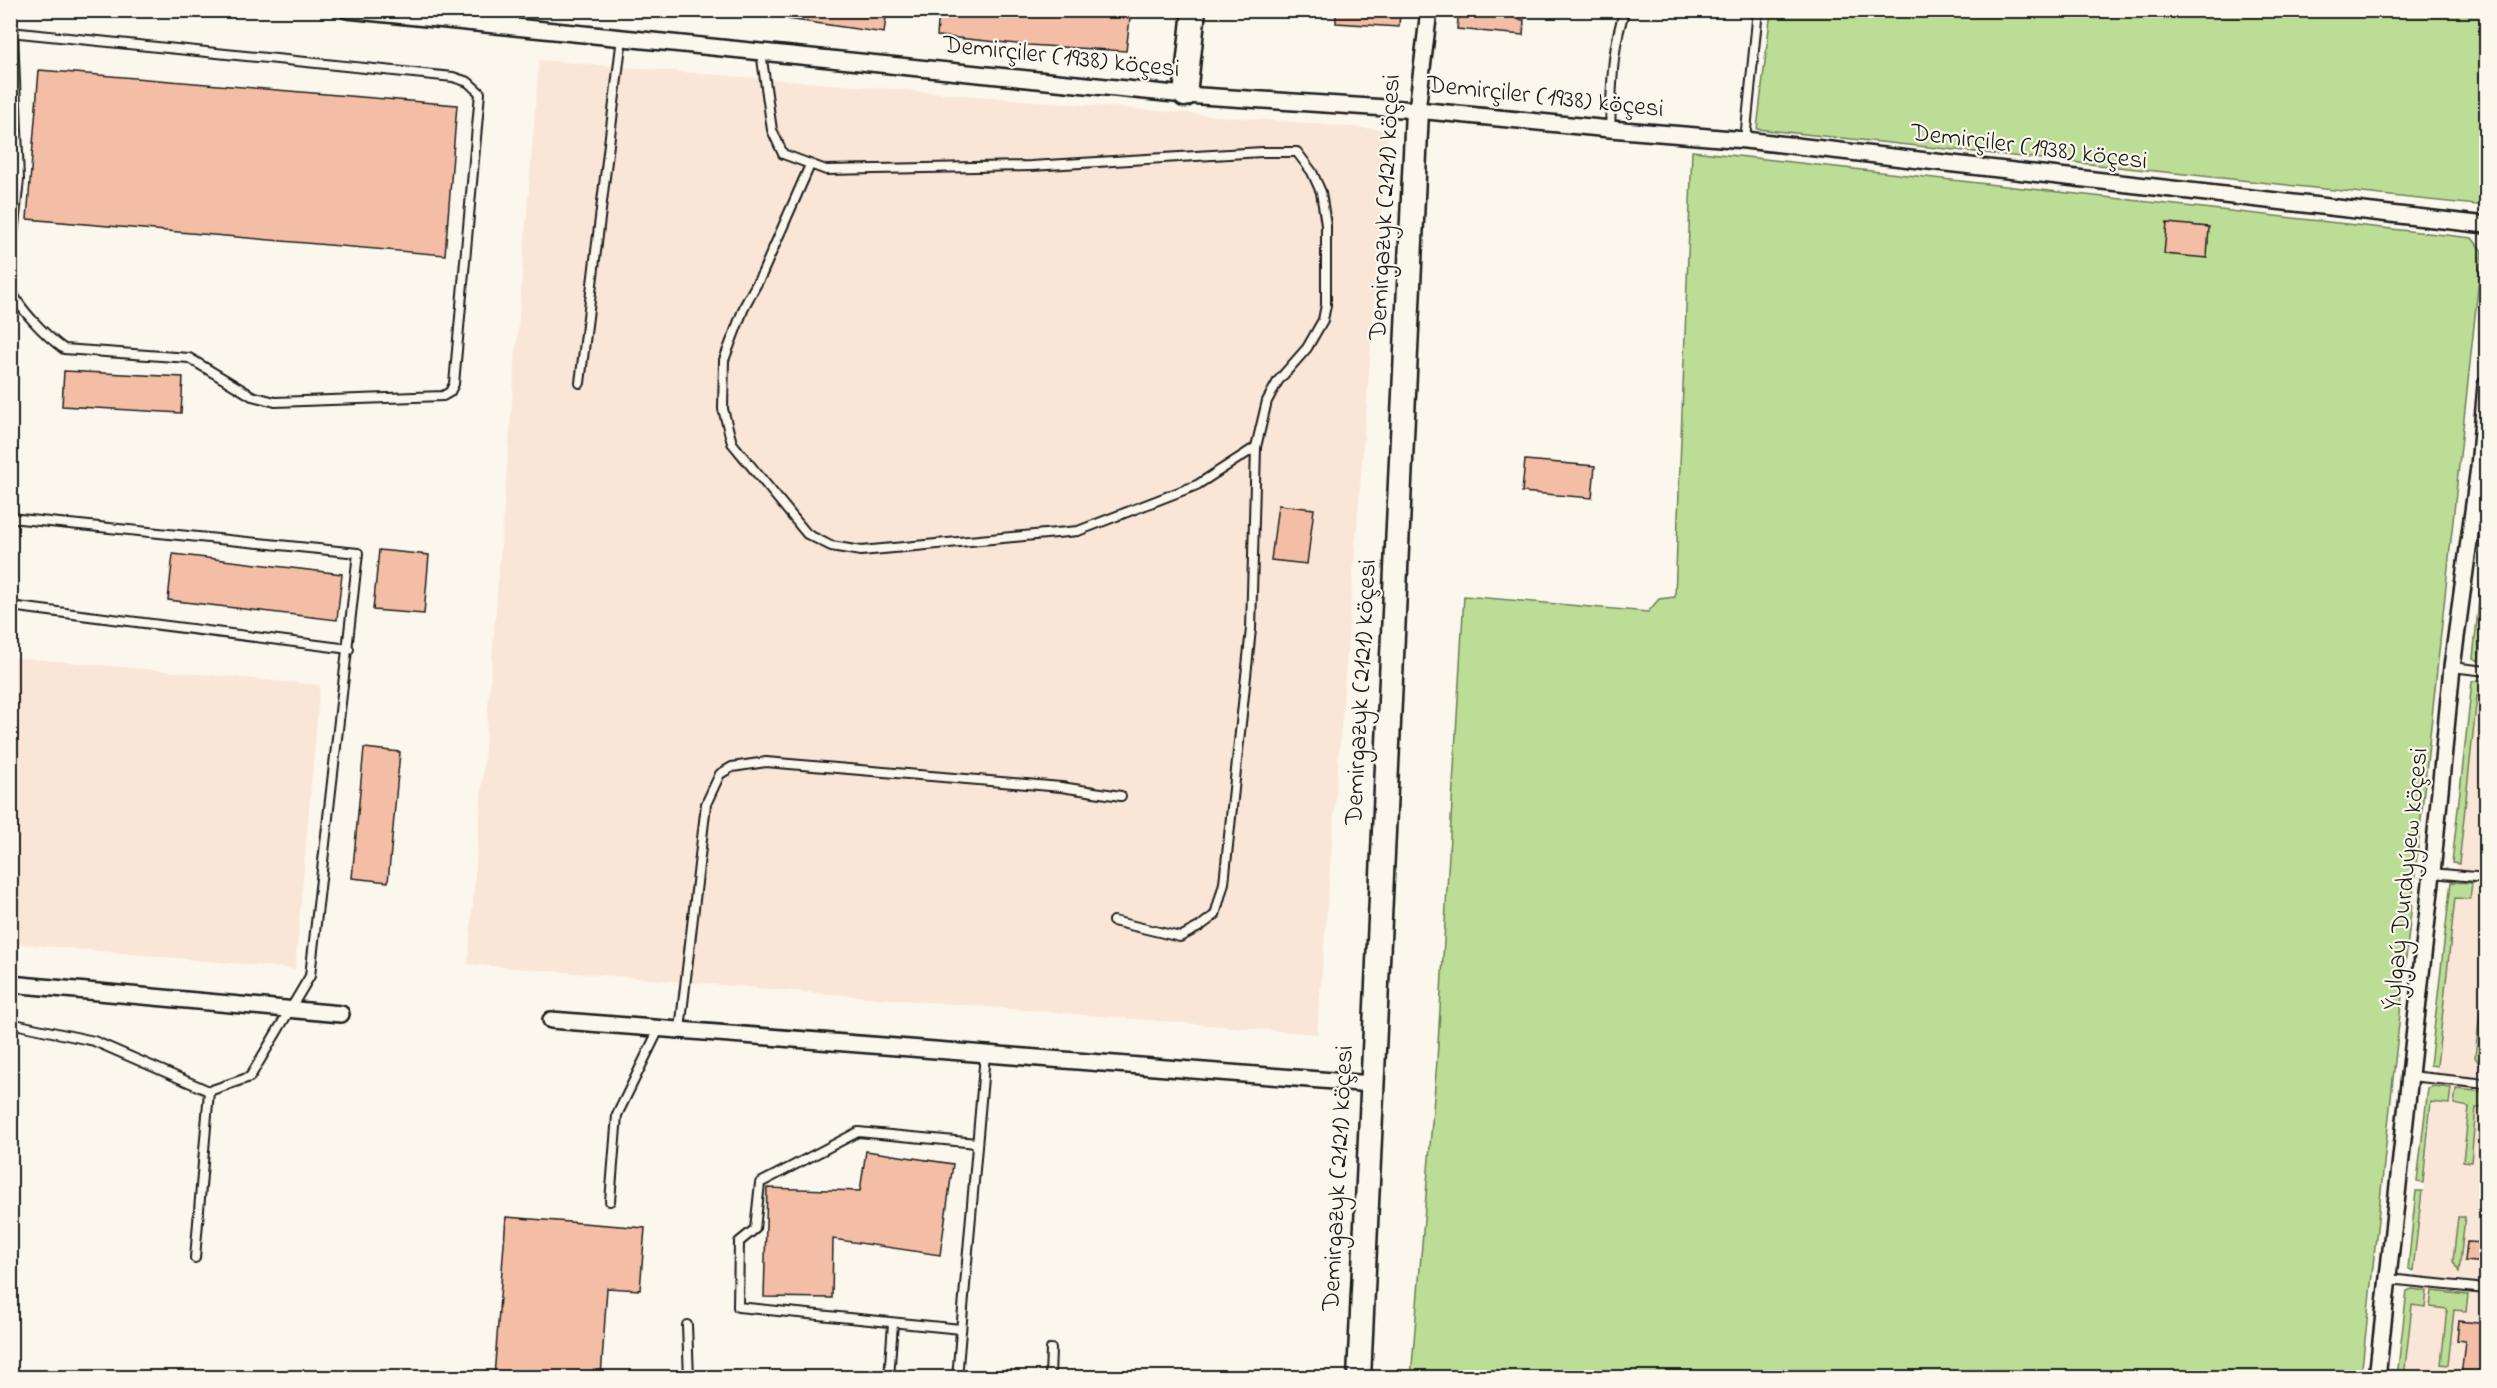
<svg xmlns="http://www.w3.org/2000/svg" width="2497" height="1388" font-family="'Indie Flower',sans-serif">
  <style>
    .built { fill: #f9e6d7 }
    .green { fill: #bcdd96; stroke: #6c7c59; stroke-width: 1.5 }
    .building { fill: #f4bea6; stroke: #1c1c1c; stroke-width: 1.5 }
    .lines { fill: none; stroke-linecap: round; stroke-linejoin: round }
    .lane-casing { stroke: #1c1c1c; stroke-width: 12 }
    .street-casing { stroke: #1c1c1c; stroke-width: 20 }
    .secondary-casing { stroke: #1c1c1c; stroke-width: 27 }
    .lane { stroke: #fbf7ec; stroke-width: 8 }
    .street { stroke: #fbf7ec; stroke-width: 15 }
    .secondary { stroke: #fbf7ec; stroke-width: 22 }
    .labels { text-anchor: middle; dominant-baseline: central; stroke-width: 4.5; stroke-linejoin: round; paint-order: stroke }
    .street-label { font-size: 26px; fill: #1c1c1c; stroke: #fbf7ec }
  </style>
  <rect width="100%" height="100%" fill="#fbf7ec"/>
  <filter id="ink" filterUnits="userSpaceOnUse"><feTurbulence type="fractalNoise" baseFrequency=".0167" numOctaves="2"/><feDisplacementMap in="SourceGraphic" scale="12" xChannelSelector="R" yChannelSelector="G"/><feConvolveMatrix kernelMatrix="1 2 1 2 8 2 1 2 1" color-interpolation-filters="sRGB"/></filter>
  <g filter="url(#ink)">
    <g class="built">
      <path d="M539 60 1388 130 1317 1034 468 964Z"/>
      <path d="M2486 604V1377L2405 1378 2415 1268Z"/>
      <path d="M11 657 320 685 295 969 11 943Z"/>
    </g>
    <g class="green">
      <path d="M1771 11H2486V206L1757 129Z"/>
      <path d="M1692 151 2472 238 2482 251 2361 1377 1411 1378 1437 1061 1464 596 1648 612 1659 599 1675 597Z"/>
      <path d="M2481 581H2486V592L2479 661 2473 658Z"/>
      <path d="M2477 680 2486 681V697L2477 696 2459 864 2452 863 2472 682Z"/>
      <path d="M2451 882 2472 883 2470 899 2455 898 2437 1066 2430 1065Z"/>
      <path d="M2480 1012 2486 1013 2481 1067 2475 1057Z"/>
      <path d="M2434 1086 2451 1088 2449 1104 2431 1102 2423 1183 2417 1182 2428 1088Z"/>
      <path d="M2456 1089 2486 1092V1108H2476L2471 1162 2463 1161 2469 1107 2454 1104Z"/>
      <path d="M2416 1191H2422L2413 1271 2408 1268Z"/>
      <path d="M2458 1217H2465L2459 1272 2453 1261Z"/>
      <path d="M2412 1289 2427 1291 2425 1307 2412 1305 2404 1377H2397L2407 1291Z"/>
      <path d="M2432 1291 2468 1295 2466 1311 2454 1310 2448 1365 2441 1364 2447 1309 2430 1307Z"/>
    </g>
    <g class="building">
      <path d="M789 10H887L884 33 788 19Z"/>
      <path d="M939 10H1131L1126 51 1028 45 937 36Z"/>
      <path d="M1336 10H1400L1399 27 1336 23Z"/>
      <path d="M1459 10H1517L1516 19 1524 20 1523 35 1457 29Z"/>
      <path d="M39 70 457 105 445 255 27 219Z"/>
      <path d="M2167 223 2209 227 2207 258 2164 254Z"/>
      <path d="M64 371 183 377 181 413 62 406Z"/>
      <path d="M1525 460 1595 466 1592 498 1522 492Z"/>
      <path d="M1278 505 1314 509 1307 564 1271 560Z"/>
      <path d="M379 550 429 555 424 614 373 610Z"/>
      <path d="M173 554 342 574 337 620 168 600Z"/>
      <path d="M364 748 400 752 388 882 352 878Z"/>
      <path d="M866 1151 953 1164 940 1255 833 1239 832 1298 764 1297 767 1188 860 1191Z"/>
      <path d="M506 1217 645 1228 640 1290 607 1288 601 1377H494Z"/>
      <path d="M2467 1242 2487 1243V1263L2465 1261Z"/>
      <path d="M2459 1321 2487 1324V1377H2461L2465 1341 2457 1340Z"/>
    </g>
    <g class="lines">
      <defs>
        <g id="lane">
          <path d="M10 32 453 77 468 82 480 93 454 384 450 392 443 396 275 402 252 396 189 358 64 349C47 337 17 307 10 287"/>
          <path d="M761 52 772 130 783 154 826 170 1031 166 1262 152H1297L1312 172 1321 192 1326 225V305L1323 320 1307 348 1278 381 1267 401 1256 447 1251 629 1224 883 1215 915 1199 927 1180 937 1113 921"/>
          <path d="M1610 129C1612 89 1611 49 1625 10"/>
          <path d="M1745 140 1758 10"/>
          <path d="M810 165 762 274 745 305 724 360 723 409 732 443 807 534 831 546 861 551 1078 531 1197 485 1256 447"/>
          <path d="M10 263 19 179 13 32"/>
          <path d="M580 383 622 37"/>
          <path d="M10 518 358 553 310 976 250 1077 209 1091 94 1041 10 1023"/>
          <path d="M10 606 349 649"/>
          <path d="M2452 667 2486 671"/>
          <path d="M2432 873 2486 878"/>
          <path d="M680 1030 706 804 720 774 732 767 766 762 1061 787 1121 796"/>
          <path d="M2410 1076 2486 1084"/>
          <path d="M610 1201 617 1115 659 1029"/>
          <path d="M195 1258 209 1091"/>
          <path d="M2388 1279 2486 1289"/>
          <path d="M687 1325 689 1378"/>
          <path d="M961 1329 738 1307 739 1242 755 1229 760 1183 858 1132 977 1143"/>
          <path d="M889 1378 893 1323"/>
          <path d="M957 1378 985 1054"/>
          <path d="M1050 1378 1051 1349"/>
        </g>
        <g id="street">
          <path d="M347 10 1185 95 1417 110 1610 129 1745 140 2486 225"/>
          <path d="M510 26 511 10"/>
          <path d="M1417 110 1429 10"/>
          <path d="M10 984 341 1014"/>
          <path d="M551 1020 1372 1084"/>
          <path d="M2377 1378 2432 873 2452 667 2479 467 2486 385"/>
        </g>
        <g id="secondary">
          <path d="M1185 95 1194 10"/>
          <path d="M1359 1378 1417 110"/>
        </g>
      </defs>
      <use href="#lane" class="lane-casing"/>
      <use href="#street" class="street-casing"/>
      <use href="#secondary" class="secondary-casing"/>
      <use href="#lane" class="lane"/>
      <use href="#street" class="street"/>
      <use href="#secondary" class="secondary"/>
    </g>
  </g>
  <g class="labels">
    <g class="street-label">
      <text transform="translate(1061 58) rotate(6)">Demirçiler (1938) köçesi</text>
      <text transform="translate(1545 98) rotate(6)">Demirçiler (1938) köçesi</text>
      <text transform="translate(2029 148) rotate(7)">Demirçiler (1938) köçesi</text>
      <text transform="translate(1386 207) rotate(-87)">Demirgazyk (2121) köçesi</text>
      <text transform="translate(1362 692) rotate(-87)">Demirgazyk (2121) köçesi</text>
      <text transform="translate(2407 879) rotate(-84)">Ýylgaý Durdyýew köçesi</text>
      <text transform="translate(1339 1178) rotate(-87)">Demirgazyk (2121) köçesi</text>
    </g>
  </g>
  <rect width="2497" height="1388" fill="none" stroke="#fbf7ec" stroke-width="36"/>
  <rect x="18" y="18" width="2461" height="1352" fill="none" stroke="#1c1c1c" stroke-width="2" filter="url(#ink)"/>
</svg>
